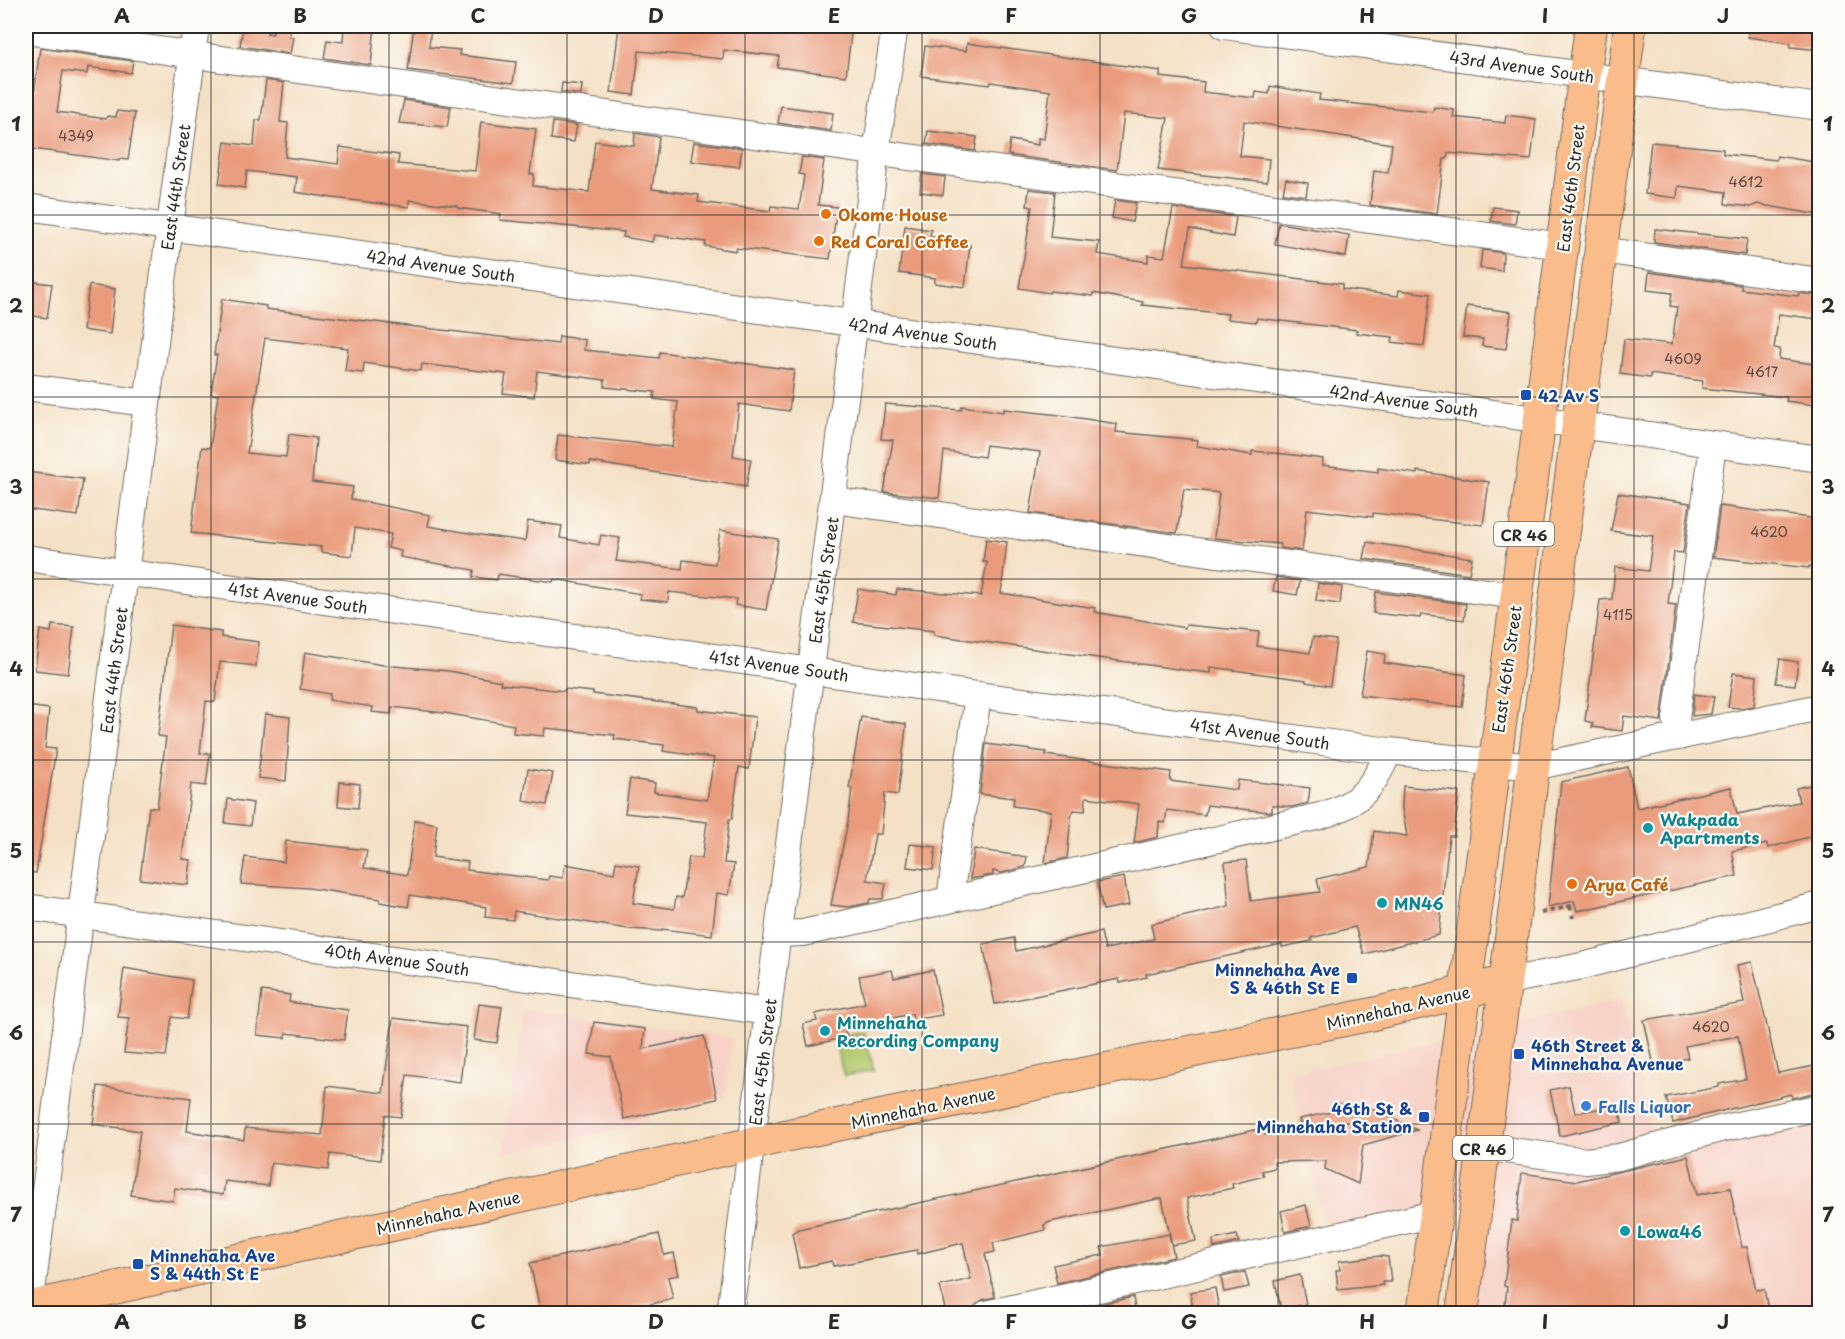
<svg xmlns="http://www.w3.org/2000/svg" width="1845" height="1339" font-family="'Playpen Sans',sans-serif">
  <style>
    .built { fill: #f7d1c6 }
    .green { fill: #b2ca70; stroke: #6e7a4e; stroke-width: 1.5 }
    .building { fill: #ea9b7c }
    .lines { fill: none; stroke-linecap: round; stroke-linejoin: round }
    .minor-casing { stroke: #716a61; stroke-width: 28 }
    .major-casing { stroke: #716a61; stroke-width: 34 }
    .path { stroke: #716a61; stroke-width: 4; stroke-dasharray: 4.5 4.5; stroke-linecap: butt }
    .minor { stroke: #fff; stroke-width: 26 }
    .major { stroke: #fabc8b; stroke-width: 32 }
    .grid { fill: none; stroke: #2b2b2b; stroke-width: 1.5; stroke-opacity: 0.55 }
    .food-dot { fill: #e8710a; stroke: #fdfcf7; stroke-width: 2 }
    .transit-dot { fill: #1a4fb4; stroke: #fdfcf7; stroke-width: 2 }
    .culture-dot { fill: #0f9aa8; stroke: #fdfcf7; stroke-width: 2 }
    .shop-dot { fill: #3f7fe0; stroke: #fdfcf7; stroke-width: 2 }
    .labels { text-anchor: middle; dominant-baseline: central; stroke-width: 4.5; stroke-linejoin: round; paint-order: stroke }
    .number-label { font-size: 14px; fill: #5b473f }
    .shield { fill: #fdfcf7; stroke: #6a6a68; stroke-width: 1.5 }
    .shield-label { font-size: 15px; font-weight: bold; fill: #2b2b2b }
    .street-label { font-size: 16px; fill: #2b2b2b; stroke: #fdfcf7 }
    .food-label { font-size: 16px; font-weight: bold; fill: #c56008; stroke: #fdfcf7; text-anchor: start }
    .transit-label { font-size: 16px; font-weight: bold; fill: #164399; stroke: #fdfcf7; text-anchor: start }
    .culture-label { font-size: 16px; font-weight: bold; fill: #0d838f; stroke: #fdfcf7; text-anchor: start }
    .shop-label { font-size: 16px; font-weight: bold; fill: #366cbe; stroke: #fdfcf7; text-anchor: start }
    .neatline { fill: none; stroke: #2b2b2b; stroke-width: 2 }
    .grid-label { font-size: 20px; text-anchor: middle; font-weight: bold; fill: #2b2b2b }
  </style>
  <rect width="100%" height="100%" fill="#fdfcf7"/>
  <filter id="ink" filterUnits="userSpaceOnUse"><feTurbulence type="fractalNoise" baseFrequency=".0167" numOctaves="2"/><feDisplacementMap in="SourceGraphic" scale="12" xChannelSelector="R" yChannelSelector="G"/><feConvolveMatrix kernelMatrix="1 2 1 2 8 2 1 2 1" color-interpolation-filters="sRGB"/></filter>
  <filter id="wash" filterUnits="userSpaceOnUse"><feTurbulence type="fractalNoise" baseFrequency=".008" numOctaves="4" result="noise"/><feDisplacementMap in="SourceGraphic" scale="24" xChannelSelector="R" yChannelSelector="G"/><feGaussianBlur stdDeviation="1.35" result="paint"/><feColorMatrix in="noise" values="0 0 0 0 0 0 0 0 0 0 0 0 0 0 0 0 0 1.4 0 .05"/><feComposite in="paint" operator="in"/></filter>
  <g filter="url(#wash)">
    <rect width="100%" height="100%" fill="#f4e0c4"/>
    <g class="built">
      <path d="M1622 1000 1656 1152 1819 1114V1313H1474L1489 1203 1327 1237 1290 1074Z"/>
      <path d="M524 1009 732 1038 725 1097 650 1115 651 1122 503 1154Z"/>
    </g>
    <path class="green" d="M863 1031 874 1070 844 1076 835 1043 849 1038V1034Z"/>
    <g id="blocks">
      <g class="building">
        <path d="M243 26 267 29V33L273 34 274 26H290L289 37H293L290 54 240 46Z"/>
        <path d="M344 26H375L371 65 324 58 327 40 343 42Z"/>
        <path d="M414 26H431L429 47 460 50 459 55 516 62 513 83 408 70Z"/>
        <path d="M619 26H852L846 76 777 67 779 56 724 50 723 59 639 51 634 95 611 92Z"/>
        <path d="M1749 26H1820V50L1790 47 1791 43 1748 37Z"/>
        <path d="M967 43 1160 71V77L1204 82 1203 92 1255 98 1256 92 1269 94 1270 86 1320 94 1319 100 1433 112 1434 107 1454 110 1453 117 1505 123 1506 115 1536 119 1531 160 1448 153 1447 159H1444L1437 214 1370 205 1374 171 1388 173 1392 144 1244 121 1240 156 1269 159 1267 182 1158 170 1168 118 1124 113 1117 170 1008 155 1010 140 1038 145V138L1044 139 1050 91 991 82 990 85 921 76 925 46 966 51Z"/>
        <path d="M40 48 133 61 131 73 88 67 87 74 63 71 57 112 106 119 107 116 116 117 117 111 135 113 128 160 119 159V161L26 148V109L32 110Z"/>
        <path d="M266 80 284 83 280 122 288 123 285 157 338 164 340 147 399 155 398 164 475 171 481 122 505 125 536 129 530 174H534L533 186 589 192 595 141 634 146 635 133 659 137 652 189 699 195 698 202 770 211 771 206 799 209 804 175 799 174 802 157 824 160 818 205 837 207 830 259 736 248V251L705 246 706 242 654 235 652 242 623 237 624 232 500 220 501 214 458 208V206L409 200V207L333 198 295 192 297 177 247 171 245 188 219 184 225 142 254 146 256 120H261Z"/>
        <path d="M562 83 582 85 581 95 561 92Z"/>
        <path d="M404 100 451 107 447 127 399 123Z"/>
        <path d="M781 106 833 113 831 131 778 123Z"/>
        <path d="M553 122 577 125 574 142 551 139Z"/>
        <path d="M928 131 977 137 975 151 926 144Z"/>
        <path d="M694 142 742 148 739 167 691 161Z"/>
        <path d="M1651 142 1723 149V154L1776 160 1777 156 1820 163V215L1757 204 1751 207 1725 204 1726 192 1678 186 1677 198 1645 194Z"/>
        <path d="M922 174 945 177 943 195 920 192Z"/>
        <path d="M1286 179 1308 183 1306 196 1283 193Z"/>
        <path d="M1029 189 1055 192 1050 237 1099 242 1097 254 1148 262V255L1164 257 1173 208 1236 217 1233 237 1190 229 1184 264 1342 284V289L1398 296 1399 290 1430 294 1424 346 1392 342 1393 337 1356 333 1357 330 1257 318 1256 322 1227 319 1228 314 1142 305 1143 302 1093 293V296L1050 291 1049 293 1019 288 1032 207 1027 206Z"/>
        <path d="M1115 200 1136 203 1132 222 1112 218Z"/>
        <path d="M1493 207 1517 210 1515 224 1491 221Z"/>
        <path d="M1279 223 1349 235 1346 257 1275 244Z"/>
        <path d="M905 226 931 230 930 237 966 241V244L970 245 965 287 935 283V278L899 273Z"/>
        <path d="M1655 229 1747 239 1745 255 1654 242Z"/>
        <path d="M1482 250 1503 253 1502 271 1480 268Z"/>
        <path d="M1649 272 1741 285V289L1798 296 1799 293 1820 296 1818 319 1779 314 1774 348 1780 349 1779 359 1820 365 1815 405 1786 401 1787 397 1702 388 1703 381 1650 374V378L1620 374 1624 339 1672 344 1677 307 1670 306 1672 293 1647 290Z"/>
        <path d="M27 281 52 284 47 318 26 315Z"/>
        <path d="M89 285 115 289 110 334 83 330Z"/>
        <path d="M222 299 266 306V309L558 344 559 336 585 340 584 350 659 358 660 352 794 370 789 411 739 404 733 456 751 459 746 487 590 462V465L555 460 558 435 672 447 678 402 654 399 655 392 605 387V380L537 371 534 397 503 393 506 374 422 364 421 371 364 363 363 373 345 371 348 348 265 338 247 453 286 457 289 434 316 438 312 482 353 487 351 499 430 515 428 526 487 536 525 541 528 521 562 526 560 538 599 545 601 535 620 538 616 561 682 569 683 560 715 564 720 530 778 539 766 610 735 605 736 599 669 592 668 602 640 599 641 594 554 579 553 582 498 574 497 580 473 577 474 570 400 557 401 551 388 548 391 534 355 528 352 556 321 552V547L191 533 202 447 210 448 218 395 211 394 217 355H214Z"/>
        <path d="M1467 306 1511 312 1506 349 1482 346 1483 339 1463 337Z"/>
        <path d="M885 404 961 410 962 406 1003 412 1004 409 1060 415 1117 424 1116 432 1198 440 1197 446 1252 455V451L1294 455 1323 459 1322 465 1378 472V468L1417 474V471L1489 482 1483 525 1373 513V517L1307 509 1302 551 1280 548V544L1214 538 1219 493 1184 489 1177 533 1030 513 1040 452 986 445 984 457 944 451 939 498 884 492 893 440 881 439Z"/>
        <path d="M26 472 83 479 78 516 26 509Z"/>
        <path d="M1618 493 1690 503 1683 553 1674 552 1668 604 1676 605 1661 721 1624 716 1622 731 1592 727 1593 723 1585 721 1600 600 1612 599 1615 567 1648 571 1653 536 1611 531Z"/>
        <path d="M1720 506 1818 519 1820 567 1809 566V568L1713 557Z"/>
        <path d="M986 539 1007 542 1001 593 1095 608V612L1185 628 1186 625 1259 632 1257 646 1310 653 1313 637 1336 640 1330 686 1306 682V680L1211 667V673L1184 670 934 635V631L853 622 858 589 896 595 897 589 981 596 987 562H983Z"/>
        <path d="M1367 542 1472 558 1469 574 1364 559Z"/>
        <path d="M1276 577 1300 581 1297 595 1273 591Z"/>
        <path d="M1318 583 1342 587 1340 604 1316 601Z"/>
        <path d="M1376 592 1466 604 1464 620 1421 614 1420 618 1373 613Z"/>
        <path d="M52 625 74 627 68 674 35 670 40 630 51 632Z"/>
        <path d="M171 625 221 632V637L259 642 256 666 220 662 215 702 206 701 200 753 210 754 206 786 191 784 182 859 191 860 188 885 140 879 149 807 157 808 166 737 158 736Z"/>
        <path d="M1367 651 1385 654 1384 663 1466 675 1462 707 1360 695Z"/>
        <path d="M305 652 383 665 449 671 501 681 500 684 564 691 565 689 593 692V694L698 707V710L755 717 749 769 739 767 732 819H729L724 863 734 864 729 895 717 893 712 935 662 929V931L629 929 514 911 513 920 485 917 486 907 410 895 408 907 380 902V899L309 888 241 884 245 857 284 862 286 841 367 850 364 868 407 875 415 820 437 824 433 857 468 862 467 870 548 880 549 876 563 878 565 864 614 873 616 862 639 866 633 903 674 909 676 897 682 898 689 857 702 859 707 822 625 813 630 779 655 783 654 792 707 800 714 758 663 751 664 745 614 739 615 735 545 728 544 736 513 733 514 725 444 713 392 707 391 714 372 712 373 707 329 700 330 694 300 689Z"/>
        <path d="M1780 659 1798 662 1795 685 1776 683Z"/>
        <path d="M1733 673 1757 676 1754 706 1741 708 1728 707Z"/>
        <path d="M1694 694 1714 697 1711 714 1692 716Z"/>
        <path d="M26 706 49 709 45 748 56 749 36 873 26 872Z"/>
        <path d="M265 714 290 717 286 781 258 778Z"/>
        <path d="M861 717 906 724V728L898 795 885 793 881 834H875L867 880 886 883 883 899H870L869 903 849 907 831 905 848 821 852 788H849Z"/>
        <path d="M986 744 1046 752V755L1171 772 1170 781 1237 790 1238 780 1310 788 1308 803 1292 807 1272 805V812H1268L1207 805 1205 815 1167 810 1165 823 1159 822 1158 837 1134 843 1139 804 1086 797 1085 811 1074 810 1071 817 1067 858 1045 863 1051 811 1013 806 1014 798 980 794Z"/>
        <path d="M1628 767 1637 808 1731 787 1737 814 1799 802 1796 788 1820 783V834L1768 848 1767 844 1732 851 1737 876 1577 911 1574 901 1548 907 1561 782Z"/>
        <path d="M528 769 553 773 547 805 523 801Z"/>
        <path d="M340 782 360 784 358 808 338 806Z"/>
        <path d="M1403 786 1459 792 1454 836H1449L1439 935 1364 954 1355 927 1311 938 1312 941 1282 947V944L1146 974 1147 977 1120 983 1119 979 995 1004 983 944 1014 938 1016 951 1101 932 1105 949 1154 939 1151 924 1229 906 1225 862 1246 860 1251 901 1320 892 1317 879 1369 867 1374 831 1407 836 1402 808Z"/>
        <path d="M228 799 253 803 250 826 225 823Z"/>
        <path d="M910 844 936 847 933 870 907 867Z"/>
        <path d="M974 849 1027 857 1025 867 1002 873 993 871V875L970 879Z"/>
        <path d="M1124 877 1129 905 1103 910 1097 882Z"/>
        <path d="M1752 962 1778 1073 1820 1065V1088L1816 1089 1817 1092 1792 1098 1791 1094 1673 1123 1666 1097 1719 1087V1084L1746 1079 1738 1036 1685 1046 1688 1058 1654 1066 1644 1020 1744 1003 1737 965Z"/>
        <path d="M124 968 192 980 187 1019 172 1017 166 1056 124 1053 129 1018 118 1017Z"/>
        <path d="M892 970 894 978 933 970 942 1015 913 1020 912 1014 844 1028 847 1037 808 1046 803 1024 817 1021 815 1014 865 1003 859 976Z"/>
        <path d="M262 991 290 995 289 1002 348 1010 344 1040 286 1033 285 1038 257 1035Z"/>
        <path d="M479 1004 502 1007 497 1043 474 1040Z"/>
        <path d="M393 1018 467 1027 460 1082 407 1075 401 1117 385 1115 380 1160 330 1154 328 1170 271 1163 268 1186 225 1181 223 1195 175 1188 173 1201 131 1195 140 1131 93 1124 98 1086 191 1098 187 1131 244 1140 245 1128 322 1135 327 1086 383 1093Z"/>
        <path d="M594 1022 645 1029 643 1049 704 1036 717 1099 624 1119 611 1057 589 1054Z"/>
        <path d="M1569 1086 1575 1113 1619 1105 1622 1122 1560 1136 1550 1090Z"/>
        <path d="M1337 1104 1370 1108 1417 1130 1363 1145 1358 1184 1325 1169 1326 1161 1274 1162 1275 1168 1262 1171 1264 1176 1232 1184 1233 1188 1187 1198 1196 1241 1172 1245 1162 1198 1050 1222 1044 1225 1045 1230 993 1243 995 1252 985 1254 995 1297 982 1300 972 1309 946 1314 940 1286 971 1279 963 1243 917 1254V1250L833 1266 832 1261 799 1268 792 1233 799 1229 1264 1128 1265 1135 1301 1128 1299 1119 1336 1111Z"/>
        <path d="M1688 1156 1697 1195 1730 1188 1742 1247H1747L1756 1290 1764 1289 1769 1314H1504L1507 1287 1504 1286 1512 1220 1517 1221 1522 1173 1577 1181Z"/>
        <path d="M1306 1205 1311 1226 1285 1232 1281 1211Z"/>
        <path d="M659 1234 664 1255 674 1253 679 1275 668 1277 673 1299 606 1314H541L530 1263Z"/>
        <path d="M1169 1234 1174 1257 1057 1283 1053 1265 1103 1255 1101 1247Z"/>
        <path d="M1237 1235 1239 1242 1214 1248 1213 1240Z"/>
        <path d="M1380 1256 1388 1257 1391 1282H1382L1383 1285 1338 1290 1336 1270H1340L1339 1261Z"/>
        <path d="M1245 1272 1249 1287 1224 1292 1221 1277Z"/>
        <path d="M1300 1275 1306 1304 1281 1309 1275 1281Z"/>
        <path d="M1215 1288 1219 1309 1194 1314 1190 1292Z"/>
        <path d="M1133 1297 1136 1314H1062V1312Z"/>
      </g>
    </g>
  </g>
  <g filter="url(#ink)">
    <use href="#blocks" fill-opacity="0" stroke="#716a61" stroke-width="1.5"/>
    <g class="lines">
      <defs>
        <g id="minor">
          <path d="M1224 26 1820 107"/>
          <path d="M26 31 901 156 1562 246"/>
          <path d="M26 207 1820 459"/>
          <path d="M1601 250 1820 281"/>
          <path d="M26 387 147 403"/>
          <path d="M833 500 1516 596"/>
          <path d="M26 558 978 695 1389 751 1533 767 1820 707"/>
          <path d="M1679 737 1676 719 1713 445"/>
          <path d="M950 899 978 695"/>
          <path d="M26 907 768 1012"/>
          <path d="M779 934 803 933 1320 816C1360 804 1373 788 1389 751"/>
          <path d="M1504 982 1582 966 1820 905"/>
          <path d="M1483 1147 1586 1161 1619 1157 1720 1129 1820 1107"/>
          <path d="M29 1314 196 26"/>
          <path d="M730 1314 876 152 895 26"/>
          <path d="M986 1314 1435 1214"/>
        </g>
        <g id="major">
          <path d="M26 1308 798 1133 1373 1014 1504 982"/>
          <path d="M1423 1314 1591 26"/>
          <path d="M1462 1314 1630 26"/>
        </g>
      </defs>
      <use href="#minor" class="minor-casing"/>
      <use href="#major" class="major-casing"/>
      <g class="path">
        <path d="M1570 906 1573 918"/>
        <path d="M1541 913 1575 905"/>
      </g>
      <use href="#minor" class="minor"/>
      <use href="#major" class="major"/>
    </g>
  </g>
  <path class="grid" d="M211 26V1314M389 26V1314M567 26V1314M745 26V1314M922 26V1314M1100 26V1314M1278 26V1314M1456 26V1314M1634 26V1314M26 215H1820M26 397H1820M26 579H1820M26 760H1820M26 942H1820M26 1124H1820"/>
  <g class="food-dot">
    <circle cx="826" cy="214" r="6"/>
    <circle cx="819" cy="241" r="6"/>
    <circle cx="1572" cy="884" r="6"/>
  </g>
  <g class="transit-dot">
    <rect x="1520" y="389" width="12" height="12" rx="3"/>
    <rect x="1346" y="972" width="12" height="12" rx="3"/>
    <rect x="1513" y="1048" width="12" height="12" rx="3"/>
    <rect x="1418" y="1111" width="12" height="12" rx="3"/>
    <rect x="132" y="1258" width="12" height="12" rx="3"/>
  </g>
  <g class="culture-dot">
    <circle cx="1648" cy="828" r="6"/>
    <circle cx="1382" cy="903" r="6"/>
    <circle cx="825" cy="1031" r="6"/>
    <circle cx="1625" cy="1231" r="6"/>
  </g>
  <circle class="shop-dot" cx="1586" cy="1106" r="6"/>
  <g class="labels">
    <g class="number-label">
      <text x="76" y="135">4349</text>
      <text x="1746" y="181">4612</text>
      <text x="1683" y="358">4609</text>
      <text x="1762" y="371">4617</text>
      <text x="1769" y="531">4620</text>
      <text x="1618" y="614">4115</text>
      <text x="1711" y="1026">4620</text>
    </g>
    <g class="shield">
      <rect x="1494" y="522" width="60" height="24" rx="4.5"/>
      <rect x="1453" y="1136" width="60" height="24" rx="4.5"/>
    </g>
    <g class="shield-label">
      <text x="1524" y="534">CR 46</text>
      <text x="1483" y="1148">CR 46</text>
    </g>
    <g class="street-label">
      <text transform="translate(1522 66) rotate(8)">43rd Avenue South</text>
      <text transform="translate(175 187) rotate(-82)">East 44th Street</text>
      <text transform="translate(1570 188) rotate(-83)">East 46th Street</text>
      <text transform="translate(441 265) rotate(8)">42nd Avenue South</text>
      <text transform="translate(923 333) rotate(8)">42nd Avenue South</text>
      <text transform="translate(1404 400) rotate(8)">42nd Avenue South</text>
      <text transform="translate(823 580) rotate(-82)">East 45th Street</text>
      <text transform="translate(298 597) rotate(8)">41st Avenue South</text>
      <text transform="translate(779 665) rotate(8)">41st Avenue South</text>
      <text transform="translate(1506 669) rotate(-82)">East 46th Street</text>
      <text transform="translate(113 670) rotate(-83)">East 44th Street</text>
      <text transform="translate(1260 733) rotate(8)">41st Avenue South</text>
      <text transform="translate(397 959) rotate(8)">40th Avenue South</text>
      <text transform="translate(1398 1007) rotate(-13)">Minnehaha Avenue</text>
      <text transform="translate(762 1062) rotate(-83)">East 45th Street</text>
      <text transform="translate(923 1107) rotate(-12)">Minnehaha Avenue</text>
      <text transform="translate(448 1212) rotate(-13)">Minnehaha Avenue</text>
    </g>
    <g class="food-label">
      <text x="838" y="214">Okome House</text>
      <text x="831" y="241">Red Coral Coffee</text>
      <text x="1584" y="884">Arya Café</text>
    </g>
    <g class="transit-label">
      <text x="1538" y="395">42 Av S</text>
      <text x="1340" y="969" text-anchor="end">Minnehaha Ave<tspan x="1340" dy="18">S &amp; 46th St E</tspan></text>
      <text x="1531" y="1045">46th Street &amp;<tspan x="1531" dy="18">Minnehaha Avenue</tspan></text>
      <text x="1412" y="1108" text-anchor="end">46th St &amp;<tspan x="1412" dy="18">Minnehaha Station</tspan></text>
      <text x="150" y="1255">Minnehaha Ave<tspan x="150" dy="18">S &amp; 44th St E</tspan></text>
    </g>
    <g class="culture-label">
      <text x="1660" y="819">Wakpada<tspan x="1660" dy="18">Apartments</tspan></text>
      <text x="1394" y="903">MN46</text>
      <text x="837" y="1022">Minnehaha<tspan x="837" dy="18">Recording Company</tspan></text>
      <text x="1637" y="1231">Lowa46</text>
    </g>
    <g class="shop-label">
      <text x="1598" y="1106">Falls Liquor</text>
    </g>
  </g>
  <rect width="1845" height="1339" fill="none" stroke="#fdfcf7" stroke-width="66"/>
  <rect x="33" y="33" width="1779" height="1273" class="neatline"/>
  <g class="grid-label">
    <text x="122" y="23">A</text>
    <text x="300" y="23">B</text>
    <text x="478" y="23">C</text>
    <text x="656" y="23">D</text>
    <text x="834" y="23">E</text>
    <text x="1011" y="23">F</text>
    <text x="1189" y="23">G</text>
    <text x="1367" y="23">H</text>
    <text x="1545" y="23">I</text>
    <text x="1723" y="23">J</text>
    <text x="16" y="131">1</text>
    <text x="1828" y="131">1</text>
    <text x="16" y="313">2</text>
    <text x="1828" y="313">2</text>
    <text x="16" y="494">3</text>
    <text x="1828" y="494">3</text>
    <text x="16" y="676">4</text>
    <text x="1828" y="676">4</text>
    <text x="16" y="858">5</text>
    <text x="1828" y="858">5</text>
    <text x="16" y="1040">6</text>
    <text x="1828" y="1040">6</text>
    <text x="16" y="1222">7</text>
    <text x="1828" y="1222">7</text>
    <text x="122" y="1329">A</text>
    <text x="300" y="1329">B</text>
    <text x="478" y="1329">C</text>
    <text x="656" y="1329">D</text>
    <text x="834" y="1329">E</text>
    <text x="1011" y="1329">F</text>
    <text x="1189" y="1329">G</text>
    <text x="1367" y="1329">H</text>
    <text x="1545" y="1329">I</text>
    <text x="1723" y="1329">J</text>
  </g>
</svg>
